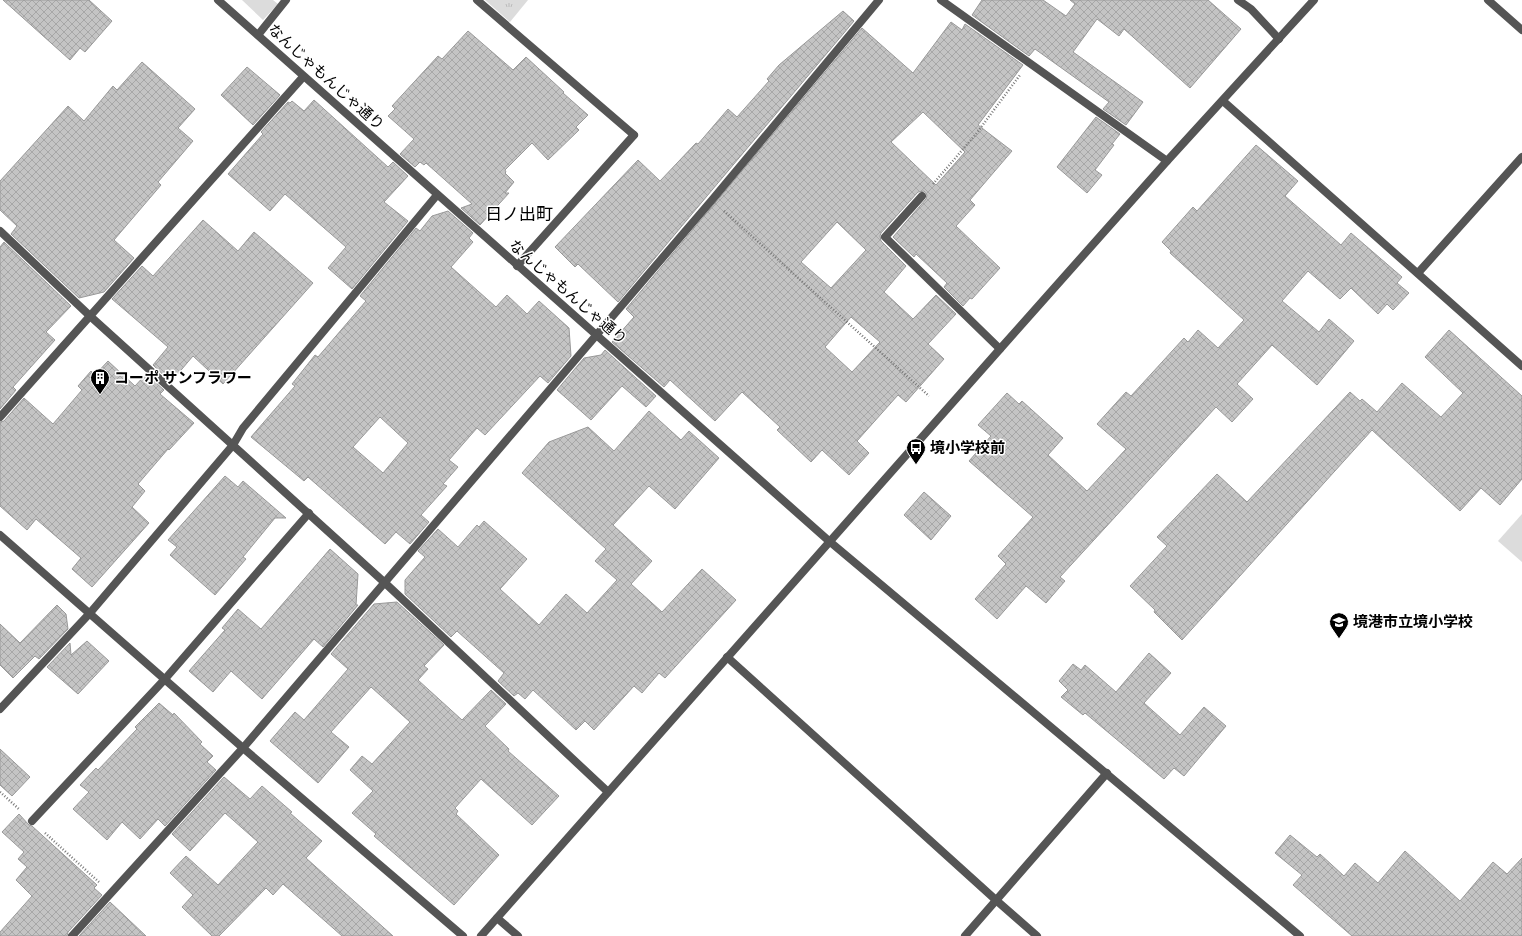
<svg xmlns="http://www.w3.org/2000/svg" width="1522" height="936" font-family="Figtree,'Noto Sans JP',sans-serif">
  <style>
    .grass { fill: #dcdcdc }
    .park { fill: url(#park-tufts) }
    .building { fill: url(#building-cross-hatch); stroke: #999; fill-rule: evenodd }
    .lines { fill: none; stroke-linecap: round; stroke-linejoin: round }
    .path { stroke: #777; stroke-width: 2.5; stroke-dasharray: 1 2; stroke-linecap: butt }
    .service { stroke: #555; stroke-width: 8 }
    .minor { stroke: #555; stroke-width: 8 }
    .tertiary { stroke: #555; stroke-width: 8 }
    .labels { text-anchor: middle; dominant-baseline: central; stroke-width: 3; stroke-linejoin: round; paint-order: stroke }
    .street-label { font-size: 15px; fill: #000; stroke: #fff }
    .poi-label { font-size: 15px; font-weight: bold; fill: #000; stroke: #fff; text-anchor: start }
    .quarter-label { font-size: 17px; fill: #000; stroke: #fff }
  </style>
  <defs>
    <pattern id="park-tufts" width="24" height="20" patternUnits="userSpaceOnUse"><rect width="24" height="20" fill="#dcdcdc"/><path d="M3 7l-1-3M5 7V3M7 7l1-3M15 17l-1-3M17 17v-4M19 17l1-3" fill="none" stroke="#bbb"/></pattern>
    <pattern id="building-cross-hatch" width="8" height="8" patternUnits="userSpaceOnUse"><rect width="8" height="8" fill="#c4c4c4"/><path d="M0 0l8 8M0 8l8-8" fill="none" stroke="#a7a7a7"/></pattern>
  </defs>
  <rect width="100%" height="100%" fill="#fff"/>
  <g class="grass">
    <path d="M242 0H273L278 4 263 20Z"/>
    <path d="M1522 514V562L1498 541Z"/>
  </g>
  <path class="park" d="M485 0H528L510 22Z"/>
  <g class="building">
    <path d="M3 0H89L112 21 85 52 80 48 70 60Z"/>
    <path d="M982 0H1043L1066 16 1075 4 1070 0H1208L1241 29 1190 88 1124 29 1119 36 1097 19 1073 52 1143 102 1126 125 1103 109 1109 102 1035 49 1029 56 972 15Z"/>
    <path d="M843 11 854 21 618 302 578 264 575 267 555 247 638 160 660 181 696 143 698 144 728 109 737 117 769 81 767 79 779 65Z"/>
    <path d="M951 22 962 30 965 24 1023 65 978 125 1012 151 970 200 975 205 956 226 1000 268 972 299 970 298 963 306 944 287 947 283 916 254 914 257 893 237 926 199 927 195 924 191 918 192 881 233 880 236 881 241 906 266 884 292 913 319 936 295 956 314 928 344 944 359 906 402 898 395 857 441 869 453 849 475 822 450 811 462 777 430 780 427 742 392 715 421 670 380 664 387 612 342 634 317 626 309 862 28 913 73ZM923 112 965 152 936 185 891 142ZM837 222 866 250 831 288 801 262ZM851 317 880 342 852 372 825 347Z"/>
    <path d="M468 31 513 70 526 57 564 92 563 93 588 115 576 127 579 130 548 160 532 143 505 170 506 172 505 173 514 182 505 193H509L480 225 461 208 472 204 426 163 424 165 420 162 415 167 400 154 414 139 388 116 395 109 392 106 438 56 442 59Z"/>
    <path d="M142 62 195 109 178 128 193 141 158 182 161 185 114 240 134 258 104 292 79 298 11 234 17 226 0 210V181L68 106 84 121 113 86 117 90Z"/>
    <path d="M247 67 280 95 253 125 221 95Z"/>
    <path d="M314 100 388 167 393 162 408 176 384 202 408 221 352 289 328 268 346 247 285 194 270 211 228 174 263 134 261 132 288 102 290 103 292 101 304 111Z"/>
    <path d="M1096 117 1120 134 1112 144 1114 145 1095 170 1102 175 1087 193 1057 167Z"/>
    <path d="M1256 145 1298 181 1285 196 1341 245 1351 233 1402 277 1397 283 1409 293 1393 310 1387 304 1378 314 1351 288 1340 299 1308 271 1282 301 1319 332 1329 319 1354 341 1317 385 1272 345 1237 384 1253 399 1232 422 1216 407 1060 577 1065 581 1046 603 1026 586 997 619 975 599 1006 564 998 556 1033 517 969 461 991 436 978 425 1007 393 1019 404 1022 401 1063 438 1048 455 1087 491 1126 449 1097 424 1126 392 1131 396 1184 338 1188 342 1198 330 1218 348 1244 320 1170 253 1171 251 1162 242 1193 207 1197 211Z"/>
    <path d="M448 211 473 233 469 238 473 242 451 267 496 307 507 295 527 314 539 301 569 328 571 356 548 383 540 376 485 435 477 428 449 460 458 467 443 484 447 486 421 515 429 522 410 544 396 532 385 544 308 477 304 481 251 437 295 386 292 384 315 355 318 357 366 301 360 296 416 228 420 231 432 216ZM380 417 408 443 383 473 353 447Z"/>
    <path d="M203 220 238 251 254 232 313 283 223 384 193 356 171 382 153 365 168 347 112 299 142 266 153 276Z"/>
    <path d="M4 242 71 306 46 332 55 340 13 387 16 390 0 409V247Z"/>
    <path d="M1449 330 1522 396V479L1500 505 1481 488 1460 511 1372 430 1182 640 1154 612 1155 610 1130 586 1167 546 1157 537 1217 474 1247 502 1350 392 1360 401 1362 399 1377 412 1402 383 1441 417 1463 393 1425 357Z"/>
    <path d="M605 350 656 396 646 407 622 386 591 420 557 390 584 358 601 355Z"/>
    <path d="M108 361 135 386 146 374 164 390 160 394 194 423 169 450 168 449 138 484 145 491 132 507 149 523 92 587 72 569 81 558 36 519 27 530 0 506V422L4 421 24 398 53 424 82 390 78 386 91 371 95 375Z"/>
    <path d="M649 411 681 440 689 431 719 458 675 509 649 486 613 525 652 561 631 584 662 612 702 569 736 600 665 678 659 673 642 693 634 686 594 730 585 721 576 730 533 690 525 699 518 693 514 696 498 681 504 673 457 631 451 637 405 594V580L425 557 418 551 438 529 458 547 477 525 479 527 484 521 527 559 500 589 539 625 566 594 587 613 617 580 595 561 606 549 522 473 549 442 588 427 614 451Z"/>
    <path d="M225 476 238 487 243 481 286 518H275L243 557 246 559 215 595 170 555 177 547 168 540Z"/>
    <path d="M924 492 951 516 931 540 904 515Z"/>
    <path d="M330 549 358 574 356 605H358L323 647 314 639 262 699 231 671 213 692 189 671 225 630 222 628 238 609 261 629Z"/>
    <path d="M397 602 444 645 424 666 428 669 418 680 462 720 491 690 506 704 485 726 509 749 508 751 559 796 532 825 481 779 455 808 458 811 456 814 499 855 454 905 374 836 376 834 352 813 373 791 350 770 362 756 372 764 410 722 371 687 331 732 349 747 318 783 270 741 295 712 304 720 348 669 331 654 374 604Z"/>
    <path d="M57 605 66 614 68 629 39 659 35 656 13 678 0 665V624L20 643Z"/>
    <path d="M87 641 109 661 78 694 47 667 70 643 71 655Z"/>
    <path d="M1149 653 1171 673 1144 703 1180 735 1204 707 1226 726 1184 776 1174 768 1164 779 1085 713 1083 715 1061 697 1068 690 1059 681 1073 664 1081 670 1085 665 1116 692Z"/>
    <path d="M159 703 173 715 174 713 202 742 200 744 213 756 207 762 216 770 165 826 158 819 140 839 122 822 107 840 73 809 89 792 80 785 96 768 98 770 137 729 135 727Z"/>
    <path d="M0 749 30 777 12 796 0 785Z"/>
    <path d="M224 777 250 799 262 786 292 812 290 813 322 841 306 858 393 936H342L283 884 273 895 266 888 219 936H212L182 907 193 895 170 873 186 856 218 885 258 842 225 813 190 851 172 834Z"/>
    <path d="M19 814 29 825 32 826 97 885 94 888 102 895 68 932 67 936H0V932L32 896 16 880 27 867 18 859 24 852 2 832Z"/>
    <path d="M1290 835 1317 857 1320 854 1344 876 1355 863 1378 883 1405 851 1460 901 1493 862 1507 874 1522 858V936H1352L1293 885 1302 875 1275 853Z"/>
    <path d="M110 902 146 936H79Z"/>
  </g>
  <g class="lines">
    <g class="path">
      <path d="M933 184 976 134 1020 75"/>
      <path d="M724 211 929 396"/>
      <path d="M0 792 20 810"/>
      <path d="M45 833 99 882"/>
    </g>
    <path class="service" d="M90 316 384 582"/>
    <g class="minor">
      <path d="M218 0 829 541"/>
      <path d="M477 0 634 135"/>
      <path d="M941 0 1167 161"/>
      <path d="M1238 0 1251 9 1279 39"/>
      <path d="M1488 0 1522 30"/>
      <path d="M258 35 286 0"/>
      <path d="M1223 101 1522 366"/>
      <path d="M922 196 885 237 1000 349"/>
      <path d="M0 231 90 316"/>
      <path d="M1418 273 1522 157"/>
      <path d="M0 417 303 77"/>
      <path d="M0 535 243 748 463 936"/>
      <path d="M384 582 608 792"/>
      <path d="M727 657 997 901 1037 936"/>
      <path d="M0 709 90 613 233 445 243 428 437 195"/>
      <path d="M32 821 165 679 309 513"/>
      <path d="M497 918 518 936"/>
      <path d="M72 936 243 748 712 200 879 0"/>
      <path d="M965 936 1107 773"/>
    </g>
    <g class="tertiary">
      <path d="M517 266 634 135"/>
      <path d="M829 541 1300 936"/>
      <path d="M481 936 1000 349 1167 161 1314 0"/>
    </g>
  </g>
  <defs>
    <symbol id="building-pin" viewBox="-11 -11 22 30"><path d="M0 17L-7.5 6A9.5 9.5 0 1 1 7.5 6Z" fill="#000" stroke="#fff"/><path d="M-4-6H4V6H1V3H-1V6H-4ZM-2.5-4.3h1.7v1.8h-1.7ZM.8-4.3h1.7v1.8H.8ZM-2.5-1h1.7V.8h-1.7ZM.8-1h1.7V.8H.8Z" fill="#fff"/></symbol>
    <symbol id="bus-pin" viewBox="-11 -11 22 30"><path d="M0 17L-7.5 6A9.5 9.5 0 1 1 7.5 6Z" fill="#000" stroke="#fff"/><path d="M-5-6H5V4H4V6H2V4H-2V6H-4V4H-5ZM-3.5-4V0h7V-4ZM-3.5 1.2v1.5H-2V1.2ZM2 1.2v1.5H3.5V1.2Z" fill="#fff"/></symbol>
    <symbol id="school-pin" viewBox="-11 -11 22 30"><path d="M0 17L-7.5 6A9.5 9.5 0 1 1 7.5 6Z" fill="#000" stroke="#fff"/><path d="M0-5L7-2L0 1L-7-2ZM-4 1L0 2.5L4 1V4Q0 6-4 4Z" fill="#fff"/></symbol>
  </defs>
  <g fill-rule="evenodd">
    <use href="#building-pin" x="89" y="367" width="22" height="30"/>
    <use href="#bus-pin" x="905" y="437" width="22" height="30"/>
    <use href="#school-pin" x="1328" y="611" width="22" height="30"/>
  </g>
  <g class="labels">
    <g class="street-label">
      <text transform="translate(326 77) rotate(42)">なんじゃもんじゃ通り</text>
      <text transform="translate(568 292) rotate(41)">なんじゃもんじゃ通り</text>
    </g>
    <g class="poi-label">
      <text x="114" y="378">コーポ サンフラワー</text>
      <text x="930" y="448">境小学校前</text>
      <text x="1353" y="622">境港市立境小学校</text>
    </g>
    <g class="quarter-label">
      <text x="519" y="214">日ノ出町</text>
    </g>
  </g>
</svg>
